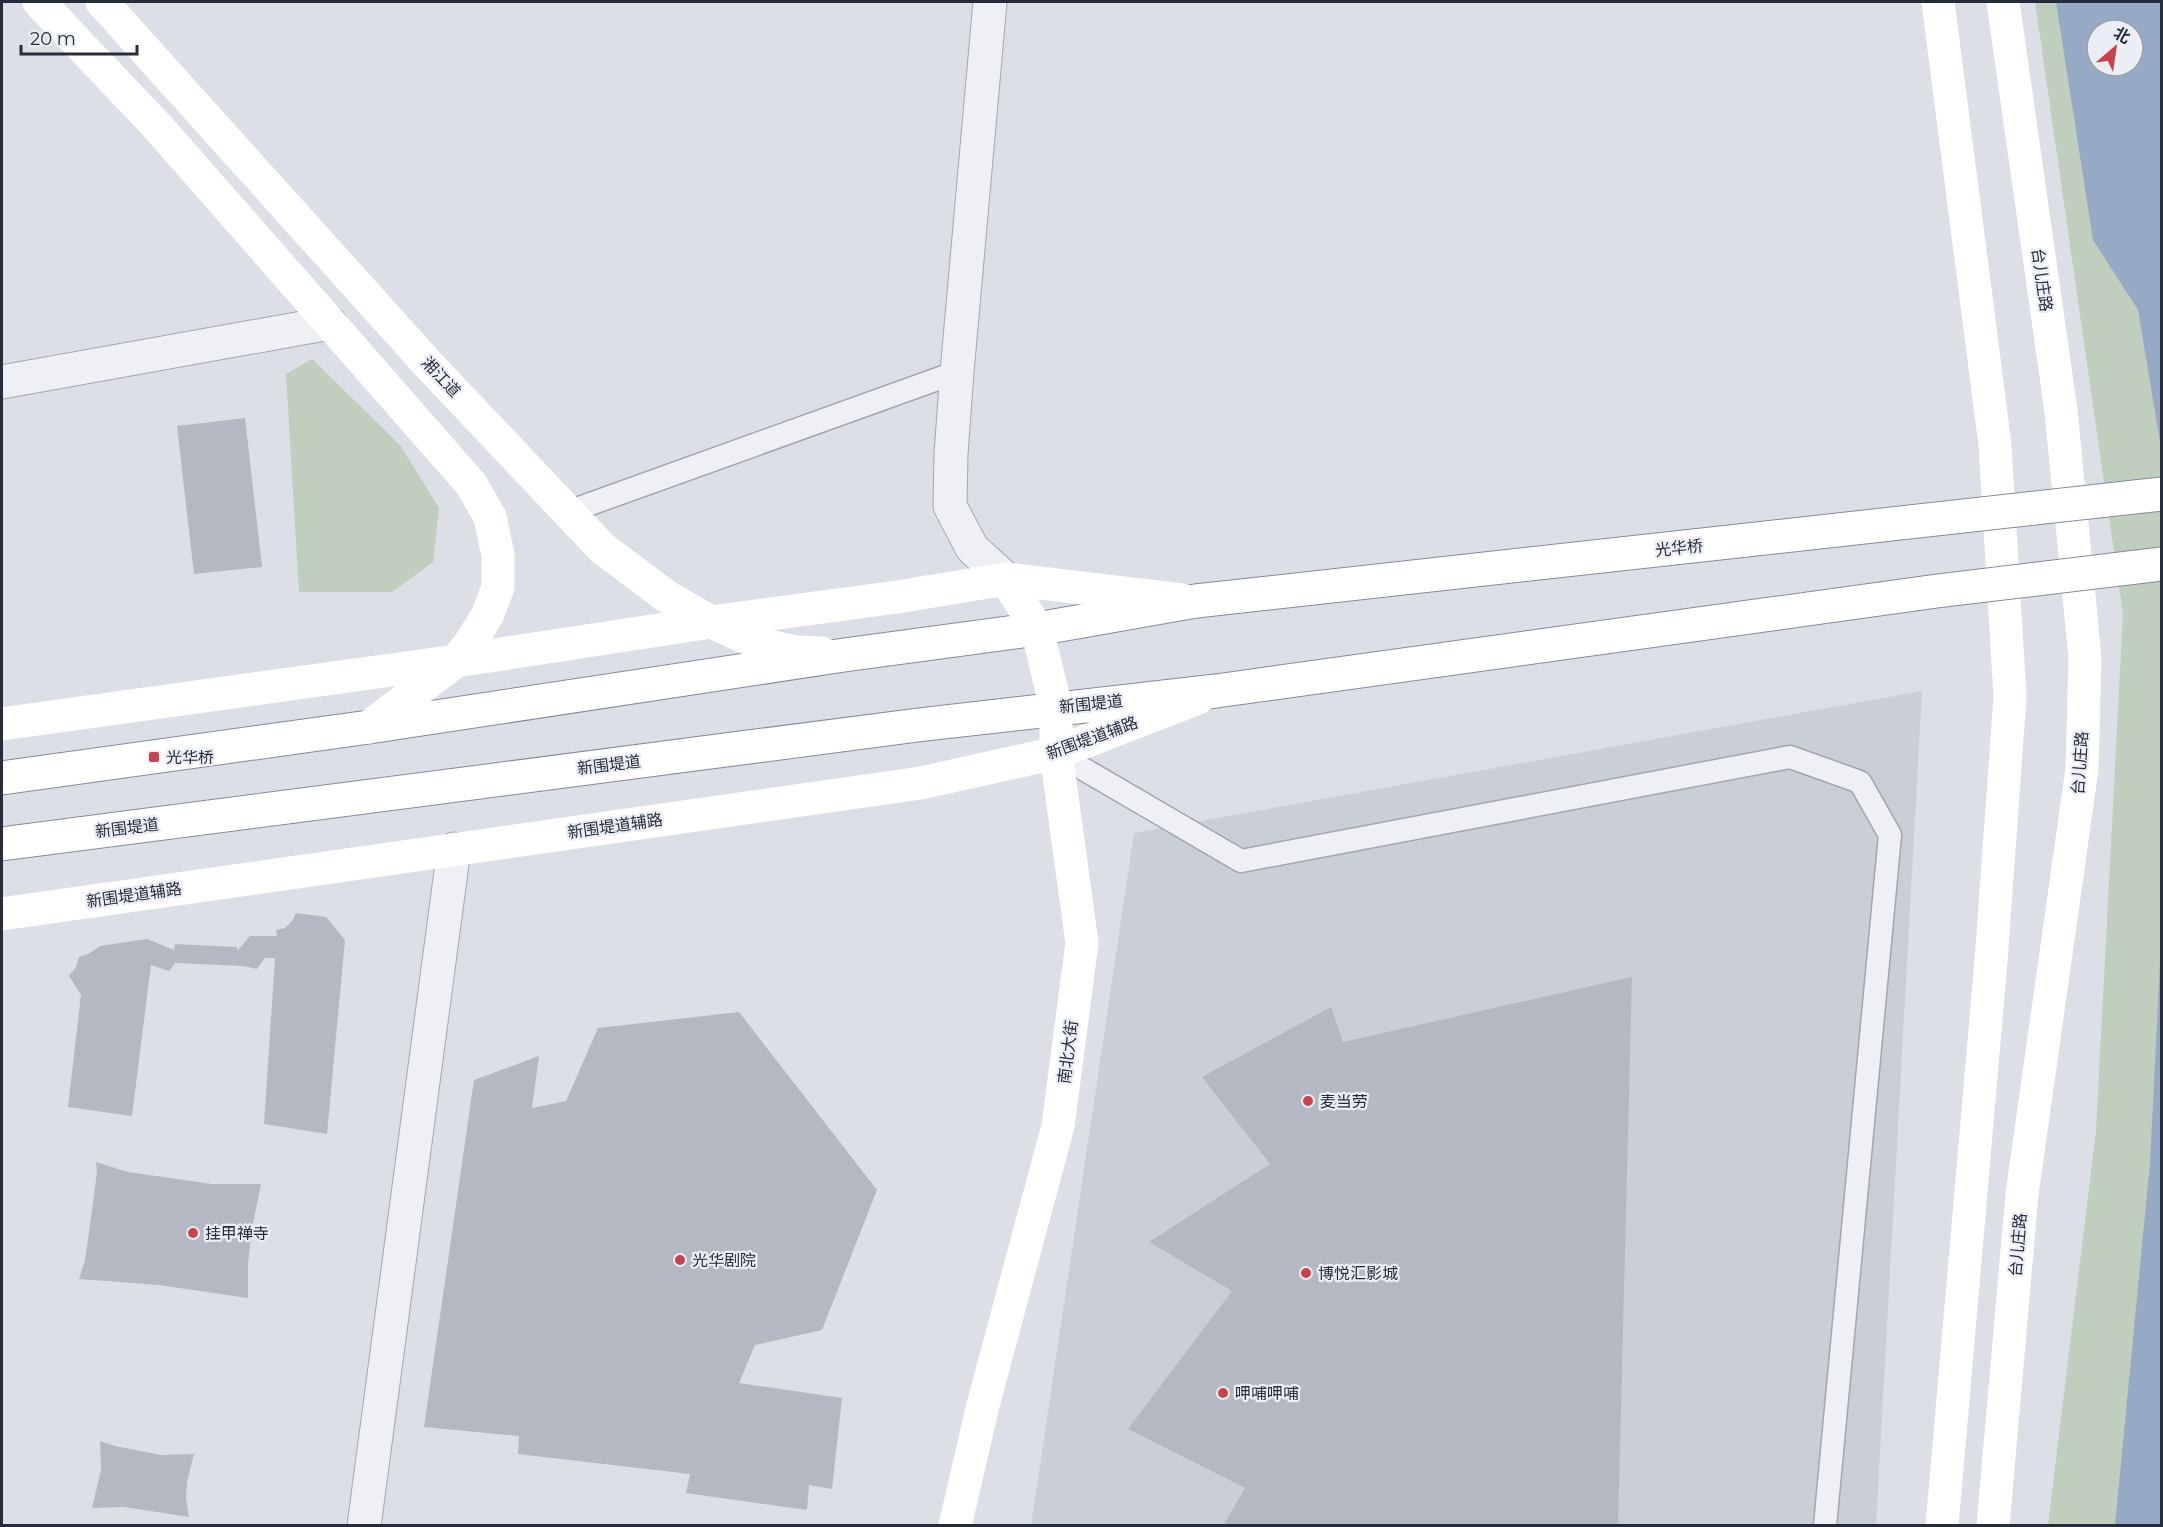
<svg xmlns="http://www.w3.org/2000/svg" width="2163" height="1527" font-family="Montserrat,'Noto Sans SC',sans-serif">
  <style>
    .built { fill: #caced7 }
    .green { fill: #c0cfbd; fill-rule: evenodd }
    .water { fill: #97aac5; fill-rule: evenodd }
    .building { fill: #b3b8c2 }
    .lines { fill: none; stroke-linecap: round; stroke-linejoin: round }
    .lane-casing { stroke: #a2a6af; stroke-width: 25 }
    .street-casing { stroke: #a2a6af; stroke-width: 35 }
    .highway-casing { stroke: #848b9c; stroke-width: 35 }
    .lane { stroke: #eef0f4; stroke-width: 22 }
    .street { stroke: #eef0f4; stroke-width: 33 }
    .secondary { stroke: #fff; stroke-width: 33 }
    .highway { stroke: #fff; stroke-width: 33 }
    .highway-bridge-casing { stroke: #848b9c; stroke-width: 35; stroke-linecap: butt }
    .highway-bridge { stroke: #fff; stroke-width: 33 }
    .poi-dot { fill: #c8434c; stroke: #ebeef4; stroke-width: 2 }
    .labels { text-anchor: middle; dominant-baseline: central; stroke-width: 4.5; stroke-linejoin: round; paint-order: stroke }
    .street-label { font-size: 16px; fill: #262c3b; stroke: #ebeef4 }
    .poi-label { font-size: 16px; fill: #262c3b; stroke: #ebeef4; text-anchor: start }
  </style>
  <rect width="100%" height="100%" fill="#dcdfe6"/>
  <path class="built" d="M1922 691 1876 1525 1031 1526 1134 833Z"/>
  <g class="green">
    <path d="M2035 2H2161V1525H2048L2096 1131 2123 614ZM2097 30H2133V66H2097Z"/>
    <path d="M312 359 400 445 439 508 433 562 392 592H299L286 374Z"/>
  </g>
  <g class="water">
    <path d="M2056 2H2161V448L2138 310 2093 240ZM2097 30H2133V66H2097Z"/>
    <path d="M2161 942V1525H2115L2150 1163Z"/>
  </g>
  <g class="building">
    <path d="M245 418 262 567 194 574 177 426Z"/>
    <path d="M296 913 326 917 345 940 327 1134 264 1124 275 958H265L257 969 243 966 175 963 169 971 151 965 132 1116 68 1107 81 995 69 976 76 967 79 957 88 954 100 946 147 939 174 950 175 944 237 947V951L250 936H277L276 930 285 928 293 920Z"/>
    <path d="M1632 977 1618 1526H1223L1245 1488 1128 1429 1232 1291 1149 1242 1270 1164 1202 1077 1331 1007 1343 1042Z"/>
    <path d="M739 1012 877 1190 822 1330 755 1345 739 1383 842 1398 832 1489 809 1485 807 1510 686 1493 690 1474 518 1454 519 1436 424 1427 474 1080 539 1056 532 1108 566 1101 598 1028Z"/>
    <path d="M96 1162 128 1172 212 1184H261L252 1228 248 1263V1298L159 1285 79 1279 85 1260 91 1218 97 1172Z"/>
    <path d="M100 1441 115 1446 161 1455 194 1454 187 1482 186 1498 189 1517 124 1507 92 1508 101 1470Z"/>
  </g>
  <g class="lines">
    <defs>
      <g id="lane">
        <path d="M568 512 957 372"/>
        <path d="M1056 753 1241 861 1790 757 1860 782 1890 835 1825 1526"/>
      </g>
      <g id="street">
        <path d="M990 2 957 372 951 454 950 506 972 548 1006 579"/>
        <path d="M2 382 330 323"/>
        <path d="M364 1526 454 849"/>
      </g>
      <g id="highway">
        <path d="M2 778 369 727 844 655 1037 629 1196 601"/>
        <path d="M2 844 918 725 1216 691"/>
      </g>
    </defs>
    <use href="#lane" class="lane-casing"/>
    <use href="#street" class="street-casing"/>
    <use href="#highway" class="highway-casing"/>
    <use href="#lane" class="lane"/>
    <use href="#street" class="street"/>
    <g class="secondary">
      <path d="M39 2 156 125 330 323 471 484 490 517 498 555V587L488 614 469 645 456 661 369 727"/>
      <path d="M102 2 427 363 602 548 666 596 711 622 760 644 795 652 822 653"/>
      <path d="M1938 2 1995 445 2010 697 1991 961 1942 1526"/>
      <path d="M2 724 456 661 711 622 897 597 1006 579 1182 600"/>
      <path d="M2 914 921 783 1056 753 1198 698"/>
      <path d="M955 1526 983 1405 1058 1126 1082 943 1056 753V708L1037 629 1006 579"/>
      <path d="M1993 1526 2022 1194 2082 769 2085 658 2061 411 2003 2"/>
    </g>
    <use href="#highway" class="highway"/>
    <defs>
      <g id="highway-bridge">
        <path d="M1196 601 2162 494"/>
        <path d="M1216 691 1937 591 2162 564"/>
      </g>
    </defs>
    <use href="#highway-bridge" class="highway-bridge-casing"/>
    <use href="#highway-bridge" class="highway-bridge"/>
  </g>
  <g class="poi-dot">
    <rect x="148" y="751" width="12" height="12" rx="3"/>
    <circle cx="1308" cy="1101" r="6"/>
    <circle cx="193" cy="1233" r="6"/>
    <circle cx="680" cy="1260" r="6"/>
    <circle cx="1306" cy="1273" r="6"/>
    <circle cx="1223" cy="1393" r="6"/>
  </g>
  <g class="labels">
    <g class="street-label">
      <text transform="translate(2042 280) rotate(82)">台儿庄路</text>
      <text transform="translate(441 377) rotate(47)">湘江道</text>
      <text transform="translate(1679 548) rotate(-6)">光华桥</text>
      <text transform="translate(1091 704) rotate(-6)">新围堤道</text>
      <text transform="translate(1092 738) rotate(-20)">新围堤道辅路</text>
      <text transform="translate(2080 763) rotate(-86)">台儿庄路</text>
      <text transform="translate(609 765) rotate(-7)">新围堤道</text>
      <text transform="translate(615 826) rotate(-8)">新围堤道辅路</text>
      <text transform="translate(127 828) rotate(-7)">新围堤道</text>
      <text transform="translate(134 895) rotate(-8)">新围堤道辅路</text>
      <text transform="translate(1068 1052) rotate(-83)">南北大街</text>
      <text transform="translate(2018 1245) rotate(-85)">台儿庄路</text>
    </g>
    <g class="poi-label">
      <text x="166" y="757">光华桥</text>
      <text x="1320" y="1101">麦当劳</text>
      <text x="205" y="1233">挂甲禅寺</text>
      <text x="692" y="1260">光华剧院</text>
      <text x="1318" y="1273">博悦汇影城</text>
      <text x="1235" y="1393">呷哺呷哺</text>
    </g>
  </g>
  <rect width="2163" height="1527" fill="none" stroke="#262c3b" stroke-width="6"/>
  <g transform="translate(2115 48) rotate(29)"><circle r="28" fill="#ebeef4" stroke="#9ca0aa" stroke-width="1.5"/>
  <path d="M0-4.5L10 22L0 15L-10 22Z" fill="#c8434c"/>
  <text y="-9" font-size="16" font-weight="bold" text-anchor="middle" fill="#262c3b">北</text>
  </g>
  <path d="M21 45v9h116v-9" fill="none" stroke="#262c3b" stroke-width="3"/>
  <text x="30" y="45" font-size="18" fill="#262c3b" stroke="#ebeef4" stroke-width="4.5" paint-order="stroke">20 m</text>
</svg>
